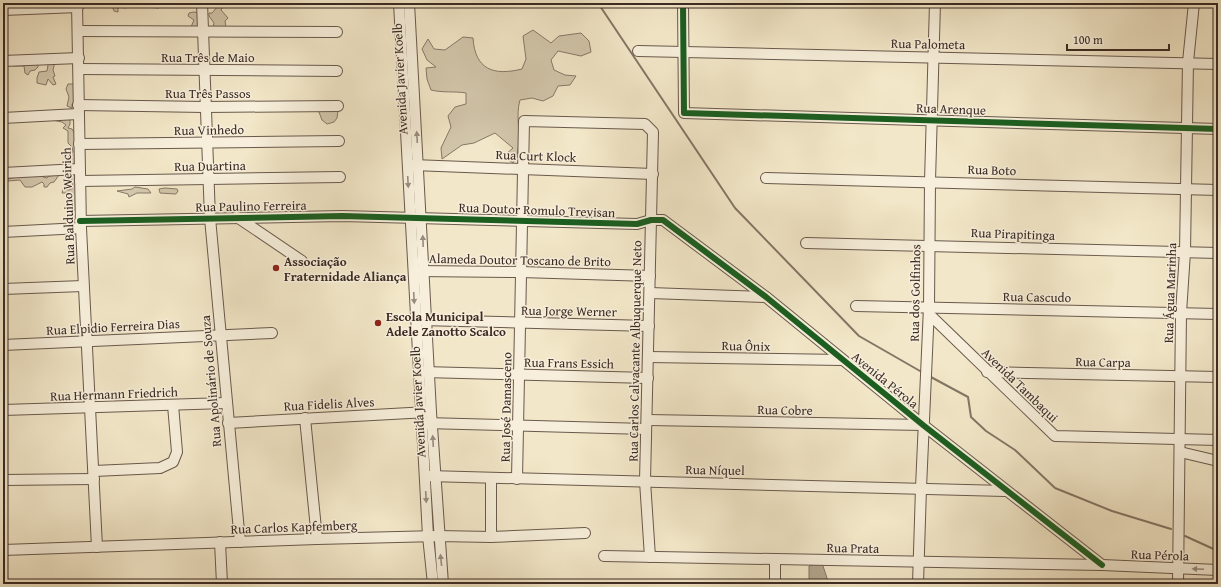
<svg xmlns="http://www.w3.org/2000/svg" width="1221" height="587" font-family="'Gentium Book Plus',serif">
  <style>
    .green { fill: #d3c7ac; stroke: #877868 }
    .water { fill: #b4a790; stroke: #847565 }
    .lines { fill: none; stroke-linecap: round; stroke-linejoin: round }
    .stream { stroke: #847565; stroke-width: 2 }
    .minor-casing { stroke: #69594d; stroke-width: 12 }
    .minor { stroke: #f7efdb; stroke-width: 10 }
    .cycleway-casing { stroke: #f7efdb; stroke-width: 8 }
    .cycleway { stroke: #1b5e20; stroke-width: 6 }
    .oneway { fill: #998c80 }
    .poi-dot { fill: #8f2418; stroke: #f7efdb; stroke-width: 1.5 }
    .labels { text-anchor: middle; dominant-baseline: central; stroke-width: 3; stroke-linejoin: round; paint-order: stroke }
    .street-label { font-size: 13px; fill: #3b2a24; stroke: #f7efdb }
    .poi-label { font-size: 13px; font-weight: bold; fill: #3b2a24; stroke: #f7efdb; text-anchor: start }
  </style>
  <rect width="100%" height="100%" fill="#f2e7c8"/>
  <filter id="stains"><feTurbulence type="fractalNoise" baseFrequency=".005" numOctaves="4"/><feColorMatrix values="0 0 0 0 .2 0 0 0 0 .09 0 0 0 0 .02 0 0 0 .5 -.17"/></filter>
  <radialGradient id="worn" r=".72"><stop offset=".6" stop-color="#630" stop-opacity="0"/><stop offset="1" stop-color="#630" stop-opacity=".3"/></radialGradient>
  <g class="green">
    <path d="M106 3H130L126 8 118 7V12L114 11 112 6Z"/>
    <path d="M159 3 156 6 160 7 159 8 145 7 143 4Z"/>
    <path d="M218 6 222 8 221 10 228 18 225 21 226 27H213L214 23 209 16V13H212Z"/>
    <path d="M194 12 199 13 207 27H191L194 20 188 16 189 13Z"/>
    <path d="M533 30 551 43 559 36 581 33 589 41 591 52 581 56 558 51 551 60 554 70 565 75 576 76 570 85 558 86 553 96 543 101 532 98 520 100C514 121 525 143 513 163L504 156 513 148 495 133 474 143 462 145 442 159 441 148 451 127 448 116 455 107 466 104V93C454 91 443 93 431 90L427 79 426 68 436 67 427 60 422 49 428 39 434 49 445 50 463 37 473 38C475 70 494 76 522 69L526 59 523 36Z"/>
    <path d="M51 61 55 62 53 70 55 76 53 77 56 84 53 85 48 79 46 85 37 83V78L39 72 47 71 48 65Z"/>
    <path d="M15 64H38V67L35 70 30 71 28 75 25 73 24 66H13Z"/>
    <path d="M68 84H73L77 87 76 101 72 104V108L67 106 69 97 66 89Z"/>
    <path d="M313 110 338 111 337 118 334 122 327 124 322 120 319 112Z"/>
    <path d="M47 119H70V124L68 128 72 129 75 134V163L68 167 66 161 69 158 68 154 73 152 72 147 68 143V131L63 128 66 125 62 122Z"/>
    <path d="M39 173 43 177 47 178 49 176 76 173 77 210H73L67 202 72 193H62L63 189 69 190 73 188 71 176 59 175 54 182 50 183 47 187H44V184L42 182 32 187H25L20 180 8 181 6 184 3 181V178L5 177 8 179C19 176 28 177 39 173Z"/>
    <path d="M135 187 148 189 151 193H137L129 197 128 194 117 191 132 189Z"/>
    <path d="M165 188 177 189 178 191 176 194 160 193 159 189Z"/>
  </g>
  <path class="water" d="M820 563 823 566 829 584H809V566Z"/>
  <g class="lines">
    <g class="stream">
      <path d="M598 3 735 208 859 336 920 371"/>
      <path d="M929 376 968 397 971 417 986 431 1015 450 1055 488 1112 511 1171 529"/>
      <path d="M1185 536 1218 551"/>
    </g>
    <defs>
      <g id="minor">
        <path d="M77 3 81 228 97 547"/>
        <path d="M202 3 210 218 240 542"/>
        <path d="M399 3 428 536 433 584"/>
        <path d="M409 3 431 412 443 584"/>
        <path d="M683 3 684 113 1218 129"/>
        <path d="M3 10 78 7"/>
        <path d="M78 31 337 32"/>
        <path d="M638 51 1218 64"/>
        <path d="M3 61 79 58"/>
        <path d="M79 69 337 71"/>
        <path d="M78 105 205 107 338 106"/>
        <path d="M3 118 78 114"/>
        <path d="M79 144 339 141"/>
        <path d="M413 165 653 174"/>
        <path d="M3 173 79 169"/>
        <path d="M766 178 1218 190"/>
        <path d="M80 181 340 177"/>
        <path d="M237 217 302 261"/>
        <path d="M80 221 342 216 637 224 651 220H663L766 297 923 425 1102 565"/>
        <path d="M3 232 81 228"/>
        <path d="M806 243 1218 253"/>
        <path d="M417 271 521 272 650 276"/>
        <path d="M3 289 83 286"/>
        <path d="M650 293 766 297"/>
        <path d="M856 306 1218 314"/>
        <path d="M929 314 1055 436 1218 440"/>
        <path d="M420 320 649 326"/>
        <path d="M3 345 272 333"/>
        <path d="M648 357 842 360"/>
        <path d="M423 372 648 378"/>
        <path d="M987 372 1218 377"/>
        <path d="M3 410 226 403"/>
        <path d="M305 418 317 539"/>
        <path d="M647 420 923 425"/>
        <path d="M228 423 428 412"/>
        <path d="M425 423 646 429"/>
        <path d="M1180 452 1218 461"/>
        <path d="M94 471 160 468 173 462 177 452 173 405"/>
        <path d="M428 476 1005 491"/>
        <path d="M517 479 524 121 645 124 653 132 645 481 650 557"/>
        <path d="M3 480 94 479"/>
        <path d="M491 537V478"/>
        <path d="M220 542 222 584"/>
        <path d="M3 550 317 539 438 536 491 537 585 533"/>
        <path d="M604 556 1102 565 1218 570"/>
        <path d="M775 584V559"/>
        <path d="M918 584 921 488 929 307 930 181 935 3"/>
        <path d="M1178 584 1181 313 1185 252 1188 62 1194 3"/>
      </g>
    </defs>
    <use href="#minor" class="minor-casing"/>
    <use href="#minor" class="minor"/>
    <defs>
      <g id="cycleway">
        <path d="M683 3 684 113 1218 129"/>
        <path d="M80 221 342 216 637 224 651 220H663L766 297 923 425 1102 565"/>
      </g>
    </defs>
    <use href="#cycleway" class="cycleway-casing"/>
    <use href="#cycleway" class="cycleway"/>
  </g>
  <defs><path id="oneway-solid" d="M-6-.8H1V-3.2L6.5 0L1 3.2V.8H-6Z"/></defs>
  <g class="oneway">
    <use href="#oneway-solid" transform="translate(417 137) rotate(-93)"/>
    <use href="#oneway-solid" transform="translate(408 182) rotate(87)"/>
    <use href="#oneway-solid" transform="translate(423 241) rotate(-92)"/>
    <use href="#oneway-solid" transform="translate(414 298) rotate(87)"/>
    <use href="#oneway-solid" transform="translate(433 441) rotate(-93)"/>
    <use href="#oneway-solid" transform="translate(426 497) rotate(87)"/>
    <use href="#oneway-solid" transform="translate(441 560) rotate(-96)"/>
    <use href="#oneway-solid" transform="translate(1198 569) rotate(-177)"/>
  </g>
  <g class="poi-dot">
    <circle cx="276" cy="268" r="4"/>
    <circle cx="378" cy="323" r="4"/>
  </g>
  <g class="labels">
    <g class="street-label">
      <text transform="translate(928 44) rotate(1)">Rua Palometa</text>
      <text x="208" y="57">Rua Três de Maio</text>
      <text transform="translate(400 79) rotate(-93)">Avenida Javier Koelb</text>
      <text x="208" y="93">Rua Três Passos</text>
      <text transform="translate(951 109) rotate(2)">Rua Arenque</text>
      <text transform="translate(209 130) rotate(-1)">Rua Vinhedo</text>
      <text transform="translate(536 156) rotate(2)">Rua Curt Klock</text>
      <text transform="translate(210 166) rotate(-1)">Rua Duartina</text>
      <text transform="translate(992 170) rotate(2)">Rua Boto</text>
      <text transform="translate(68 206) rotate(-92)">Rua Balduino Weirich</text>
      <text transform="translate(251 206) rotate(-1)">Rua Paulino Ferreira</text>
      <text transform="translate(537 210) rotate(2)">Rua Doutor Romulo Trevisan</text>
      <text transform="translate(1013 234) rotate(2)">Rua Pirapitinga</text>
      <text transform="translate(520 260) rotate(1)">Alameda Doutor Toscano de Brito</text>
      <text transform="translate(915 293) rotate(-89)">Rua dos Golfinhos</text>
      <text transform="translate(1170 293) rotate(-88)">Rua Água Marinha</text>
      <text transform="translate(1037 297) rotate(1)">Rua Cascudo</text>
      <text transform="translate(569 311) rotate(1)">Rua Jorge Werner</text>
      <text transform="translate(113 327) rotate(-3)">Rua Elpidio Ferreira Dias</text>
      <text transform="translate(746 346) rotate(1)">Rua Ônix</text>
      <text transform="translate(635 351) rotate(-89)">Rua Carlos Calvacante Albuquerque Neto</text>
      <text transform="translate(1103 362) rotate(1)">Rua Carpa</text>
      <text transform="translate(569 363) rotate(1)">Rua Frans Essich</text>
      <text transform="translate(885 380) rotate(39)">Avenida Pérola</text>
      <text transform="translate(211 381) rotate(-95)">Rua Apolinário de Souza</text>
      <text transform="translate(1020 385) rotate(44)">Avenida Tambaqui</text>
      <text transform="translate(114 394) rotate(-2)">Rua Hermann Friedrich</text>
      <text transform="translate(418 402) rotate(-93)">Avenida Javier Koelb</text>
      <text transform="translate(329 404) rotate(-3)">Rua Fidelis Alves</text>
      <text transform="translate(506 407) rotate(-89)">Rua José Damasceno</text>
      <text transform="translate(785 410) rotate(1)">Rua Cobre</text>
      <text transform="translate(715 470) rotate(1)">Rua Níquel</text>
      <text transform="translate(294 527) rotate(-2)">Rua Carlos Kapfemberg</text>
      <text transform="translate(853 548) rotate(1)">Rua Prata</text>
      <text transform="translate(1160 555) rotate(2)">Rua Pérola</text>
    </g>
    <g class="poi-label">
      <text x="284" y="261">Associação<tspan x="284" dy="15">Fraternidade Aliança</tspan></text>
      <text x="386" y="316">Escola Municipal<tspan x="386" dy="15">Adele Zanotto Scalco</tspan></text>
    </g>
  </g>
  <rect width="1221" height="587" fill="none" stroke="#f2e7c8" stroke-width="16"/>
  <rect x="4" y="4" width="1213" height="579" fill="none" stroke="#3b2a24" stroke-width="2"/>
  <rect x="8" y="8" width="1205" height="571" fill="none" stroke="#3b2a24"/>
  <path d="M1067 44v6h102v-6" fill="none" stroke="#3b2a24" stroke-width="2"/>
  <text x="1073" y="44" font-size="12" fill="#3b2a24" stroke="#f7efdb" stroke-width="3" paint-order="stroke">100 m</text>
  <rect width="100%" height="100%" filter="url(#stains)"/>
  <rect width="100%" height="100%" fill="url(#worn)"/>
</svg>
